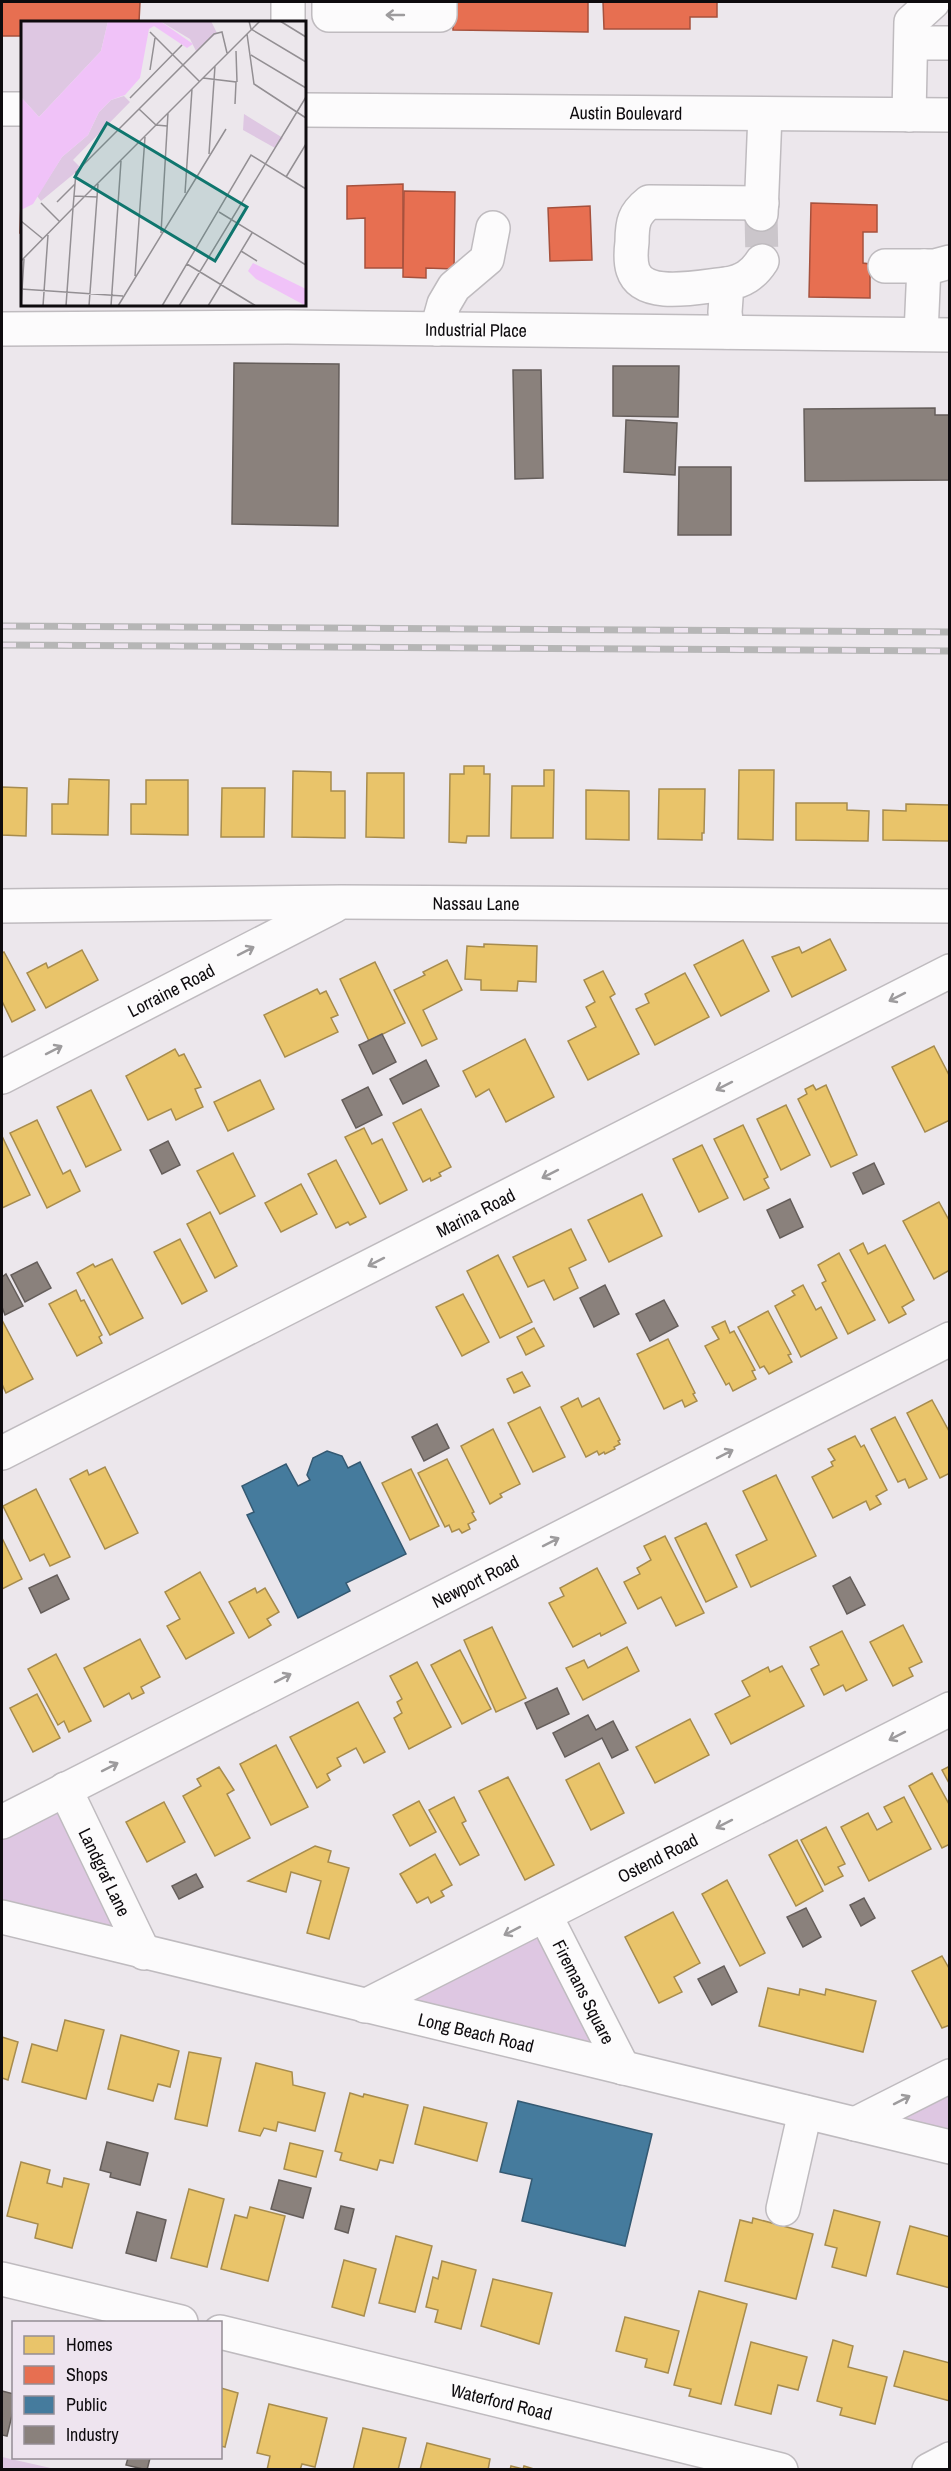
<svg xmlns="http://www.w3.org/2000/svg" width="951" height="2471" font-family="'Archivo Narrow',sans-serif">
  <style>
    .green { fill: #dec7e2 }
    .homes { fill: #e9c46a; stroke: #a78c4e; stroke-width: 1.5 }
    .shops { fill: #e76f51; stroke: #a6513d; stroke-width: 1.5 }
    .public { fill: #457b9d; stroke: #345972; stroke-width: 1.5 }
    .industry { fill: #8a817c; stroke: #655e5b; stroke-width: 1.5 }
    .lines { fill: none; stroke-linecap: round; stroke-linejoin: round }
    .minor-tunnel { stroke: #cbc6cb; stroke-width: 33; stroke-dasharray: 33 16; stroke-linecap: butt }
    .minor-casing { stroke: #bfbbbf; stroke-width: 36 }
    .major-casing { stroke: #bfbbbf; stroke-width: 36 }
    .minor { stroke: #fcfbfc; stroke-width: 33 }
    .major { stroke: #fcfbfc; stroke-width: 33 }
    .rail-casing { stroke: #b6b6b6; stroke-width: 7 }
    .rail { stroke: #eee4ef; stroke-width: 4.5; stroke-dasharray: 14; stroke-linecap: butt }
    .oneway { stroke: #9d9b9d }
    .labels { text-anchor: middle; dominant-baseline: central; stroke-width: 6; stroke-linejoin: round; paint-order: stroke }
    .street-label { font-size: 18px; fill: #0e0b0e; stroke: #eee4ef }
    .inset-road { fill: none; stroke: #938f93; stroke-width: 1.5 }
    .view { fill: #0f766e; fill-opacity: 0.15; stroke: #0f766e; stroke-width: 3 }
    .inset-edge { fill: none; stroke: #0e0b0e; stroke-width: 3 }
  </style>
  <rect width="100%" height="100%" fill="#ece7ec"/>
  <g class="green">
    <path d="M63 1797 132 1944 2 1912V1828Z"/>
    <path d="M544 1920 613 2060 379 2003Z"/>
    <path d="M949 2085V2139L881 2122Z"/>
    <path d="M2 2457 55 2469H2Z"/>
  </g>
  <g class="homes">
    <path d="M464 766H484V774H490L489 836H467L466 843 449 842 450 774H464Z"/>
    <path d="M544 770H554L553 838H511L512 786H544Z"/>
    <path d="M739 770H774L773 840 738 839Z"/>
    <path d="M293 771 331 772V791H345V838L292 837Z"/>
    <path d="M367 773H404V838L366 837Z"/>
    <path d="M69 779 109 780 108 835 52 834V804H68Z"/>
    <path d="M146 780H188V835L131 834V804H146Z"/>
    <path d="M2 787 27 788 26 836 2 835Z"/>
    <path d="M222 788H265L264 837H221Z"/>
    <path d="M659 789H705L704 833H702V840L658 839Z"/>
    <path d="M586 790 629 791V840L586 839Z"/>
    <path d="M796 803H847V810L869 811 868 841 796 840Z"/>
    <path d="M906 804 949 805V841L883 840V810L906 811Z"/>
    <path d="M830 939 846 970 792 997 772 957 799 947 802 953Z"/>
    <path d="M743 940 769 991 721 1016 694 965Z"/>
    <path d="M484 944 537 946 536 982 518 981 517 991 481 990V980L465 979 467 946 484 947Z"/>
    <path d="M82 950 98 980 46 1008 27 973 46 963 48 968Z"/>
    <path d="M4 952 35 1010 12 1022 2 1001V953Z"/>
    <path d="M447 960 462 990 423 1010 437 1039 422 1046 394 990 425 975 423 972Z"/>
    <path d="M375 962 405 1023 369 1041 340 979Z"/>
    <path d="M603 971 615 994 610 997 639 1054 588 1080 568 1041 596 1027 586 1007 595 1002 584 980Z"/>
    <path d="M685 973 709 1017 655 1045 636 1009 649 1003 645 994Z"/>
    <path d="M317 989 320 994 326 991 338 1015 331 1018 338 1032 285 1057 264 1015Z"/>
    <path d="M525 1039 554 1097 506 1122 489 1089 476 1097 463 1071Z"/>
    <path d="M934 1046 950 1077V1120L925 1132 892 1067Z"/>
    <path d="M175 1049 179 1056 184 1054 201 1087 195 1089 203 1107 176 1120 171 1109 148 1120 126 1076Z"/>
    <path d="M260 1080 274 1109 228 1131 214 1102Z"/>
    <path d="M813 1085 816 1090 826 1085 857 1155 831 1167 798 1099 807 1094 805 1089Z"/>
    <path d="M91 1090 121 1150 86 1167 57 1107Z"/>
    <path d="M786 1105 810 1155 781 1170 757 1119Z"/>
    <path d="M421 1109 451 1167 439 1173 441 1176 431 1181 430 1178 423 1182 393 1123Z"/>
    <path d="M37 1120 63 1174 70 1170 80 1191 47 1208 10 1133Z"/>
    <path d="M743 1125 768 1177 764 1179 769 1188 744 1200 714 1139Z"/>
    <path d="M364 1128 372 1144 382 1139 407 1190 380 1204 345 1137Z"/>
    <path d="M2 1136 30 1195 2 1208Z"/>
    <path d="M702 1145 728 1198 699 1212 673 1159Z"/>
    <path d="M233 1153 255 1196 220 1214 197 1171Z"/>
    <path d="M336 1160 366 1217 350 1225 348 1222 336 1228 308 1174Z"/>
    <path d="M301 1184 317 1214 281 1232 265 1203Z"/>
    <path d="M642 1194 662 1236 609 1262 588 1220Z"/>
    <path d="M939 1202 950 1222V1273L948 1271 934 1279 903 1221Z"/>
    <path d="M210 1212 237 1266 215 1278 187 1224Z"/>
    <path d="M571 1229 586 1260 569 1268 578 1288 554 1300 544 1280 528 1287 513 1257Z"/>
    <path d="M180 1239 207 1291 182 1304 154 1252Z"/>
    <path d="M863 1243 868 1254 885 1245 914 1300 902 1307 906 1314 889 1323 850 1250Z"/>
    <path d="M839 1253 875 1320 848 1334 822 1283 826 1281 818 1265Z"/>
    <path d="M498 1255 532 1322 500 1338 467 1271Z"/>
    <path d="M112 1259 143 1318 110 1335 77 1273 93 1264 95 1267Z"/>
    <path d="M803 1285 816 1310 821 1307 837 1338 801 1357 775 1306 795 1295 792 1291Z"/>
    <path d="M76 1290 81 1301 84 1300 102 1335 99 1337 102 1343 77 1356 49 1304Z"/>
    <path d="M463 1294 489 1342 462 1356 436 1307Z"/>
    <path d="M768 1311 791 1354 788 1355 792 1362 769 1374 764 1366 760 1368 738 1327Z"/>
    <path d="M2 1320 33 1379 6 1393 2 1384Z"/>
    <path d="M725 1321 730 1333 734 1331 755 1370 752 1371 756 1379 733 1391 729 1383 726 1385 705 1346 719 1339 712 1327Z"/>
    <path d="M534 1328 544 1346 526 1355 517 1337Z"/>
    <path d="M668 1339 695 1393 693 1394 697 1401 685 1407 682 1400 664 1409 637 1354Z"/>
    <path d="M522 1372 530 1386 514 1393 507 1379Z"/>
    <path d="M578 1398 582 1407 599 1398 620 1440 618 1441 620 1444 614 1447 615 1449 605 1454 604 1452 599 1455 597 1451 586 1457 561 1407Z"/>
    <path d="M932 1400 950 1433V1473L940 1478 907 1413Z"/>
    <path d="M540 1407 565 1457 533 1472 508 1423Z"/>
    <path d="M895 1417 927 1479 909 1488 905 1479 898 1482 871 1429Z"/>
    <path d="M493 1429 520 1484 500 1494 502 1497 490 1504 461 1446Z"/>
    <path d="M855 1436 861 1447 864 1445 887 1490 876 1496 881 1504 870 1510 866 1501 833 1518 812 1477 833 1466 831 1462 835 1460 828 1449Z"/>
    <path d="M447 1459 474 1512 472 1513 476 1520 468 1524 470 1529 462 1533 459 1529 452 1532 449 1525 445 1527 418 1473Z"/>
    <path d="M105 1467 138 1533 105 1549 70 1479 87 1470 89 1475Z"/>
    <path d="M411 1469 439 1526 410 1540 382 1483Z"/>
    <path d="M776 1475 816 1556 751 1587 736 1555 767 1540 743 1491Z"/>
    <path d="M36 1489 70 1557 50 1566 44 1554 30 1561 3 1506Z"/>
    <path d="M706 1523 737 1587 706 1602 675 1538Z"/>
    <path d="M665 1536 704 1613 676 1626 661 1597 638 1609 624 1582 640 1574 637 1568 651 1560 644 1546Z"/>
    <path d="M2 1538 22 1579 2 1589Z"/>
    <path d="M597 1568 626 1623 601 1636 600 1633 573 1647 549 1603 564 1596 560 1588Z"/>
    <path d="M200 1572 234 1633 186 1659 167 1626 180 1619 165 1592Z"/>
    <path d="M255 1588 257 1593 265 1588 279 1612 267 1619 271 1625 249 1638 229 1602Z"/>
    <path d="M903 1625 922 1662 909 1668 913 1676 893 1686 870 1642Z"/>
    <path d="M492 1627 526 1698 496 1712 464 1640Z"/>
    <path d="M842 1631 867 1680 846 1691 843 1685 824 1695 811 1669 819 1665 810 1647Z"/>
    <path d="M140 1639 160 1677 141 1687 144 1693 132 1699 129 1693 104 1707 84 1668Z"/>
    <path d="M627 1647 639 1671 583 1700 566 1668 584 1660 588 1668Z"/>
    <path d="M460 1650 491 1709 462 1724 431 1665Z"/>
    <path d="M56 1654 91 1721 69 1732 64 1721 58 1725 28 1669Z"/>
    <path d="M417 1662 451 1727 409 1749 394 1718 402 1713 397 1702 402 1699 390 1676Z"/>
    <path d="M782 1666 804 1706 731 1744 715 1714 750 1696 742 1681 768 1667 770 1672Z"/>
    <path d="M37 1694 60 1738 33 1752 10 1708Z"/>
    <path d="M358 1702 385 1752 364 1763 356 1748 337 1758 341 1766 327 1774 330 1780 317 1788 290 1737Z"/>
    <path d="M690 1719 709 1755 655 1783 636 1747Z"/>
    <path d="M276 1745 308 1807 271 1825 240 1764Z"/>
    <path d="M599 1763 624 1813 591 1830 566 1780Z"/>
    <path d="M950 1766V1785L942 1770Z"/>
    <path d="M219 1767 234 1790 227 1794 250 1838 215 1856 183 1796 201 1786 197 1779Z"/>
    <path d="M932 1773 950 1806V1844L942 1848 909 1786Z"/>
    <path d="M508 1777 554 1865 525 1880 479 1791Z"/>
    <path d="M454 1797 466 1821 462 1823 479 1855 460 1865 429 1810Z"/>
    <path d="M904 1797 931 1849 869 1881 841 1827 868 1813 877 1830 892 1822 884 1807Z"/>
    <path d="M419 1801 436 1832 410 1846 393 1815Z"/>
    <path d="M164 1802 185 1842 147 1862 126 1822Z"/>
    <path d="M826 1827 845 1864 838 1867 843 1876 825 1885 801 1840Z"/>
    <path d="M797 1840 823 1891 796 1906 769 1855Z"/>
    <path d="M315 1846 331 1851 328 1862 349 1868 329 1939 307 1933 321 1881 291 1872 286 1892 248 1881Z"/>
    <path d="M435 1854 452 1885 441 1891 444 1896 431 1903 428 1897 417 1903 400 1874Z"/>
    <path d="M727 1880 765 1953 740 1966 702 1894Z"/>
    <path d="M673 1912 700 1963 674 1977 682 1992 659 2003 625 1937Z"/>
    <path d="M942 1956 950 1970V2025L942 2028 912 1971Z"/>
    <path d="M768 1988 799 1995 800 1989 825 1995 826 1989 876 2001 863 2052 759 2026Z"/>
    <path d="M65 2020 104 2030 86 2099 22 2082 32 2044 57 2051Z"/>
    <path d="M121 2035 179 2051 170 2087 158 2084 153 2101 108 2089Z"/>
    <path d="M2 2037 18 2042 8 2080 2 2078Z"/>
    <path d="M189 2052 221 2058 207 2126 175 2119Z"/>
    <path d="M256 2063 292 2072 293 2085 325 2093 315 2131 278 2122 276 2131 264 2128 260 2136 239 2131Z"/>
    <path d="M350 2093 363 2097 364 2094 408 2105 393 2163 380 2160 377 2170 340 2160 342 2153 335 2151Z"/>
    <path d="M424 2107 487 2123 477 2161 415 2144Z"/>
    <path d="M290 2143 323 2151 316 2177 284 2169Z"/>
    <path d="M21 2162 50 2170 47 2183 62 2187 64 2178 89 2184 72 2248 35 2238 38 2224 7 2216Z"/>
    <path d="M189 2189 224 2199 207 2267 171 2258Z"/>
    <path d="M250 2207 285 2216 268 2281 221 2269 235 2215 247 2218Z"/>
    <path d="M834 2210 880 2222 866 2276 832 2267 837 2248 825 2245Z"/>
    <path d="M753 2218 813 2234 796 2299 725 2281 740 2220 752 2223Z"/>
    <path d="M910 2226 950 2237V2288L897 2274Z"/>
    <path d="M396 2236 432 2246 415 2312 379 2303Z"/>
    <path d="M344 2260 376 2269 364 2316 332 2307Z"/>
    <path d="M442 2261 476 2270 461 2329 435 2322 438 2310 426 2307 433 2277 438 2279Z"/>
    <path d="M493 2279 552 2293 539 2344 481 2326Z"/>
    <path d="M699 2291 747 2304 721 2404 689 2396 691 2389 674 2385Z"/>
    <path d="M625 2317 679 2331 668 2373 645 2367 647 2359 616 2351Z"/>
    <path d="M833 2340 853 2346 848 2367 887 2377 875 2424 840 2415 842 2408 817 2401Z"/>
    <path d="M751 2342 807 2357 798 2390 778 2385 771 2414 735 2405Z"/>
    <path d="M904 2351 950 2363V2401L894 2386Z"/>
    <path d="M221 2388 238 2393 225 2447 220 2446Z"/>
    <path d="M269 2404 327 2418 315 2467 302 2464 300 2470H267L270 2456 257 2453Z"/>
    <path d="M363 2428 406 2438 398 2470H353Z"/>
    <path d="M427 2443 490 2459 488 2470H420Z"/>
    <path d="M511 2466 523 2469 524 2466 537 2470H510Z"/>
  </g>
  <g class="shops">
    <path d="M2 2H140L139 22H22V36H2Z"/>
    <path d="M453 2H588V32L453 30Z"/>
    <path d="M603 2H717V17H690V29H604Z"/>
    <path d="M403 184V268H365V218L347 219V186Z"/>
    <path d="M404 191 455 192 454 269 426 268V278L403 277Z"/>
    <path d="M21 202H22V233H20Z"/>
    <path d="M811 203 877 205V232H863V263L870 264V298L809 297Z"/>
    <path d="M590 206 592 260 550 261 548 208Z"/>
  </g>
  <g class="public">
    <path d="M327 1451 342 1456 348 1468 360 1462 406 1554 346 1583 350 1591 298 1618 247 1515 254 1512 242 1486 286 1464 298 1486 310 1480 307 1475 313 1458Z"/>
    <path d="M518 2101 652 2134 625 2246 522 2221 532 2179 500 2172Z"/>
  </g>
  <g class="industry">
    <path d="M234 363 339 364 338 526 232 524Z"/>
    <path d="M613 366H679L678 417 613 416Z"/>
    <path d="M513 370H541L543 478 515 479Z"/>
    <path d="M935 408V415H950V480L805 481 804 409Z"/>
    <path d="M626 420 677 423 675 475 624 472Z"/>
    <path d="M679 467H731V535H678Z"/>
    <path d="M382 1034 396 1062 373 1074 359 1045Z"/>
    <path d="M426 1060 439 1086 403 1104 390 1079Z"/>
    <path d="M368 1087 382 1115 356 1128 342 1100Z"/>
    <path d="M168 1141 180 1165 162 1174 150 1150Z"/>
    <path d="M874 1163 884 1184 863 1194 853 1173Z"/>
    <path d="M790 1199 803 1227 780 1238 767 1210Z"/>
    <path d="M37 1262 51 1288 25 1302 11 1275Z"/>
    <path d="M6 1274 23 1306 5 1315 2 1307V1277Z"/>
    <path d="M605 1285 619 1314 594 1327 580 1298Z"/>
    <path d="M664 1300 678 1326 650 1341 636 1314Z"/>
    <path d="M437 1424 449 1448 424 1461 412 1437Z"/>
    <path d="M57 1575 69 1599 41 1613 29 1588Z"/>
    <path d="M850 1577 865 1605 847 1614 833 1586Z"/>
    <path d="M557 1688 569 1714 537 1729 525 1703Z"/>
    <path d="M588 1715 596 1730 613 1721 628 1750 612 1758 602 1738 565 1757 553 1733Z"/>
    <path d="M196 1874 203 1887 179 1899 172 1886Z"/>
    <path d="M864 1898 875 1918 861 1926 850 1905Z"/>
    <path d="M806 1908 821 1937 803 1947 787 1917Z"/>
    <path d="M724 1966 737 1992 712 2005 698 1979Z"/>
    <path d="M107 2142 148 2153 140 2185 110 2177 111 2173 100 2170Z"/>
    <path d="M279 2180 311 2188 303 2218 271 2209Z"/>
    <path d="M341 2206 354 2209 348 2233 335 2229Z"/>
    <path d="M137 2212 166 2220 156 2261 126 2253Z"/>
    <path d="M2 2391 14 2394V2407L7 2436 2 2435Z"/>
    <path d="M128 2458H150L147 2470 126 2465Z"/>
  </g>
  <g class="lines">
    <path class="minor-tunnel" d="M761 214 762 261"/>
    <defs>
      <g id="minor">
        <path d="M329 2V15H440V2"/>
        <path d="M288 22V2"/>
        <path d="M911 43H950"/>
        <path d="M909 115 911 22 933 2"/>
        <path d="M761 214 765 114"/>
        <path d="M885 266H935L950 262"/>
        <path d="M727 284C702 286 643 301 633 270 630 261 631 250 632 242 632 222 634 214 649 202L762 203"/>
        <path id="s1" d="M2 329 287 327 950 335"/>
        <path d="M437 329 444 304 454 287 487 259 493 228"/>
        <path d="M727 332 725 312 727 284C743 281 753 275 762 261"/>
        <path d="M921 334 924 266"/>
        <path id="s2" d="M2 906 341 902 950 906"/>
        <path id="s3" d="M2 1077 334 906"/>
        <path id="s4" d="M2 1453 950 971"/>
        <path id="s5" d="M65 1789 144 1953"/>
        <path id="s6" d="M2 1822 950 1339"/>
        <path id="s7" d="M545 1915 623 2068"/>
        <path id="s8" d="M365 2006 950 1709"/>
        <path d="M855 2124 950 2076"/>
        <path d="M783 2209 805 2112"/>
        <path d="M2 2279 181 2322"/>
        <path id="s9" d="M220 2332 781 2470"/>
        <path d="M929 2470 950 2459"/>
      </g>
      <g id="major">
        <path d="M2 109H22"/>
        <path id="s10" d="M304 110 950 115"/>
        <path id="s11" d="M2 1917 950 2147"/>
      </g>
    </defs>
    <use href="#minor" class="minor-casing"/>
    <use href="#major" class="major-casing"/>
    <use href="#minor" class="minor"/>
    <use href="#major" class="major"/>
    <defs>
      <g id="rail">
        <path d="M2 626 950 632"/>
        <path d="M2 645 950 651"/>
      </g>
    </defs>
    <use href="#rail" class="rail-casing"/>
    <use href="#rail" class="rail"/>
  </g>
  <defs><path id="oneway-shaft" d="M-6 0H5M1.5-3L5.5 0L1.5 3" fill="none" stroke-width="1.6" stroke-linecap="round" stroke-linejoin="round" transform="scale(1.5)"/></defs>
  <g class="oneway">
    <use href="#oneway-shaft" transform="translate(395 15) rotate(180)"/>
    <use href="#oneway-shaft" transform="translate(246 951) rotate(-27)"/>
    <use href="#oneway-shaft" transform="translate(897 997) rotate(153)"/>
    <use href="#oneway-shaft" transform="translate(54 1050) rotate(-27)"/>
    <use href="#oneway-shaft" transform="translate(724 1086) rotate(153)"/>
    <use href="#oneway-shaft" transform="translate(550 1174) rotate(153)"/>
    <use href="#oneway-shaft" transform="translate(376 1262) rotate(153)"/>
    <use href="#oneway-shaft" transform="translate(725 1454) rotate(-27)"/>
    <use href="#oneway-shaft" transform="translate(551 1542) rotate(-27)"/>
    <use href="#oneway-shaft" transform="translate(283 1678) rotate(-27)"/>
    <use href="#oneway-shaft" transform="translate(897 1736) rotate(153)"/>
    <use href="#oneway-shaft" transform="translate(110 1767) rotate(-27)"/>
    <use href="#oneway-shaft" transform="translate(724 1824) rotate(153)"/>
    <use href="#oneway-shaft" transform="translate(512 1931) rotate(153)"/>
    <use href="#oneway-shaft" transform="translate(902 2100) rotate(-27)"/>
  </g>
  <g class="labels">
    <g class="street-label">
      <text stroke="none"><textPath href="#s10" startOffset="322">Austin Boulevard</textPath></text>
      <text stroke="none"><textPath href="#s1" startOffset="474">Industrial Place</textPath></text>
      <text stroke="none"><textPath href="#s2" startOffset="474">Nassau Lane</textPath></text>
      <text stroke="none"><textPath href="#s3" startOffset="190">Lorraine Road</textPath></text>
      <text stroke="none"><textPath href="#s4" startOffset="531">Marina Road</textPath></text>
      <text stroke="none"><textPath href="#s6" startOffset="531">Newport Road</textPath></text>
      <text stroke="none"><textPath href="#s8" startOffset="328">Ostend Road</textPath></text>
      <text stroke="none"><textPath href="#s5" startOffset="92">Landgraf Lane</textPath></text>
      <text stroke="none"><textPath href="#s7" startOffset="86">Firemans Square</textPath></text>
      <text stroke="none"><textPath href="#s11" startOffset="488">Long Beach Road</textPath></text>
      <text stroke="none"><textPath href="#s9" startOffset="290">Waterford Road</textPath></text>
    </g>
  </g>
  <g transform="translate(21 21)">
    <rect width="285" height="285" fill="#ece7ec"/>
    <path d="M0 0H87L80 30 18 96 0 76ZM139 0H190L196 12 175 30 169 18ZM103 75 109 81 52 139 60 147 20 180 16 175 41 136 67 114 78 91 90 79ZM223 93 262 117 254 127 222 109Z" fill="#dec7e2"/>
    <path d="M87 0H139L172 23 166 27 133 5 128 8 119 57 104 74 90 79 78 91 67 114 41 136 12 183 0 189V76L18 96 80 30ZM232 242 285 268V285L235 258 227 250Z" fill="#f0c2f8"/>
    <path class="inset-road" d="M228 0 230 8 285 41M259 0 285 16M129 11 178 60M226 13 233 63 285 97M215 30 216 61M230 34 285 67M129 49 134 17M182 57 215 61 214 83M109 77 161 24M118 88 135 104 146 105M188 133 194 45M265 156 285 123M164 172 171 68M53 175 76 176M36 181 54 163M20 182 39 201M198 191 285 244M0 200 22 218M140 212 147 92M220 230 236 240M0 240 52 187 55 151 193 13 201 11 206 32M166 243 235 285M114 255 124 116M0 268 102 275M0 285 3 238M22 285 27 214M45 285 52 187 239 0M68 285 77 163M90 285 100 140M97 285 205 108M141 285 230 134 285 168M158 285 285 76M187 285 231 212"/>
    <path class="view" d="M86 102 226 186 194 240 54 156Z"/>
    <rect width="285" height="285" class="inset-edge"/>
  </g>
  <rect width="951" height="2471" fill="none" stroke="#0e0b0e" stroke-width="6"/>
  <rect x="12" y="2321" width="210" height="138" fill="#eee4ef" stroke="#948d95" stroke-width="1.5"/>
  <rect x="24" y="2336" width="30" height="18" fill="#e9c46a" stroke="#948d95" stroke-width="1.5"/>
  <text x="66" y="2351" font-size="18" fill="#0e0b0e">Homes</text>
  <rect x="24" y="2366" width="30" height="18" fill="#e76f51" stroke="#948d95" stroke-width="1.5"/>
  <text x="66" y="2381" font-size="18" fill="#0e0b0e">Shops</text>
  <rect x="24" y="2396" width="30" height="18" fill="#457b9d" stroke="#948d95" stroke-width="1.5"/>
  <text x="66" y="2411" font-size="18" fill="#0e0b0e">Public</text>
  <rect x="24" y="2426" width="30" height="18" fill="#8a817c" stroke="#948d95" stroke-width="1.5"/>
  <text x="66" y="2441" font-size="18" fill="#0e0b0e">Industry</text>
</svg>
